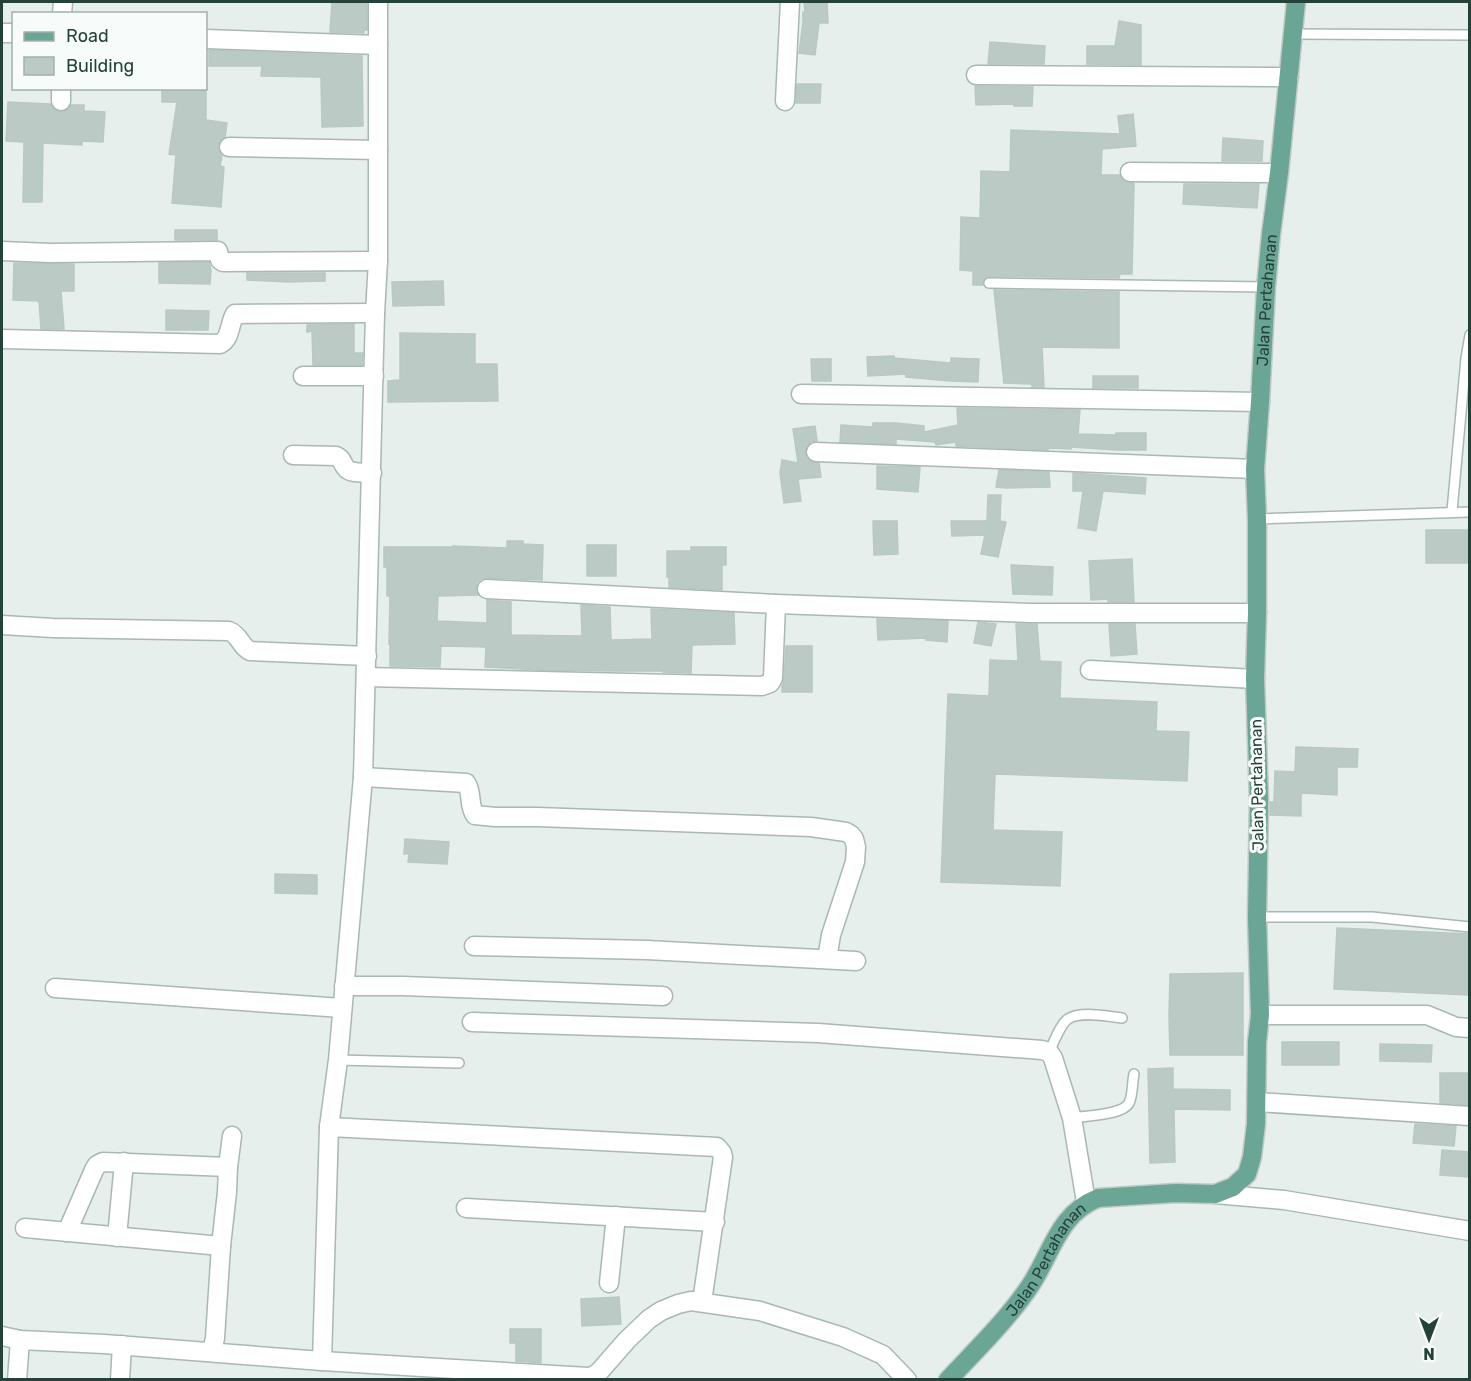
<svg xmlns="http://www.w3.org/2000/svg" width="1471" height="1381" font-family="Rubik,sans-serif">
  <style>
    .building { fill: #bbcac4; stroke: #b8c9c2; stroke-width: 1.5 }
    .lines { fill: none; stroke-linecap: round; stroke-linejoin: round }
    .lane-casing { stroke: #a8b8b2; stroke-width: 12 }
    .street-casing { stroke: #a8b8b2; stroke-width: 21 }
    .primary-casing { stroke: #c2cac8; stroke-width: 21 }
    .lane { stroke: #fff; stroke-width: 9 }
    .street { stroke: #fff; stroke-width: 18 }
    .primary { stroke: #6aa596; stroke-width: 18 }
    .labels { text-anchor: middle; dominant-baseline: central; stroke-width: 6; stroke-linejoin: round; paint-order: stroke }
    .street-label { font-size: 16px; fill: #24423a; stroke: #f7fbf9 }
  </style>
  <rect width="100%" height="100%" fill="#e6efeb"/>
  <g class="building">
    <path d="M332 2H367V30H364V33L330 32Z"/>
    <path d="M804 2H827L828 23H819L815 55 799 53 803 22V12H805Z"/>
    <path d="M1119 21 1141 25V65L1087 64V46H1115Z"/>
    <path d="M990 42 1045 46 1044 64H988Z"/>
    <path d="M209 50 362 56 363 126 322 127 321 77 261 76 262 66H209Z"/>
    <path d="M797 84H821L820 103H796Z"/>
    <path d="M975 86 1033 87 1032 106H1014V104L976 105Z"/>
    <path d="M162 88H206V120L227 123 225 137 220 141 218 146 219 152 222 156 220 166 224 167 221 207 172 203 176 155 169 154 177 102H162Z"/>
    <path d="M8 102 50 104 55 110 60 112 67 110 71 105H84V111L105 112 103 142 82 141V145L43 143 42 202H23L24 142 6 141Z"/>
    <path d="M1133 114 1136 146 1102 149 1101 175H1120L1125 182 1134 183 1132 274H1120L1119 278 989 276 984 279 983 285H973V271L960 270 961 217 980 218 981 171 1010 172 1011 130 1120 134 1118 116Z"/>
    <path d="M1223 138 1263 141 1262 161H1222Z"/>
    <path d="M1184 184H1259L1257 208 1183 204Z"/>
    <rect x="175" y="230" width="42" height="10"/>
    <path d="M209 262 211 270 210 284 159 283V263Z"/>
    <path d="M14 263 74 264V291H61L64 329H41L39 301 13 300Z"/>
    <path d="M247 273H325V281L287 282 247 280Z"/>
    <path d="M443 281 444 305 393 306 392 282Z"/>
    <path d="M994 290 1119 292V348L1042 347 1044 387H1032V384L1004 383Z"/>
    <path d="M166 310 209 311 208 330H166Z"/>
    <path d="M354 324V353H363L362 365H313L312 331 307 332V325Z"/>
    <path d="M400 333 475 334V364H497L498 401 388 402V381L400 380Z"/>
    <path d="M894 356V358L951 363V358L979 359 978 382 950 381 906 377V374L868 376 867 357Z"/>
    <path d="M811 359H831V381H812Z"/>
    <rect x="1093" y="376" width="45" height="12"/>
    <path d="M957 408 1080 410 1078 434 1116 435V433H1146V450H1116L1071 447V449L1048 448V450L956 446V442L936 445 935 442 896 439V444L840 442 841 425 873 427V423H896L924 426V432L958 425Z"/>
    <path d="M815 426 817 441 811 442 807 446 805 452 806 458 810 461 819 463 821 477 798 479 801 501 784 503 780 473 782 460 798 463 793 429Z"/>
    <path d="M877 466 920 467 918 492 877 489Z"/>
    <path d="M999 470 1049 472 1050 487 1006 488 996 487Z"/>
    <path d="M1073 473 1146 478 1145 494 1103 491 1096 531 1078 528 1083 491H1073Z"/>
    <path d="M988 495H1001L1000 521 1006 522 998 557 981 554 985 535 952 536 951 521H987Z"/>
    <path d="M873 521H897L898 554 874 555Z"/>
    <rect x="1426" y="530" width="43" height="33"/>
    <path d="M507 541H523V544L543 545 542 580 487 578 481 579 477 583 476 589 478 595 438 596 437 621 487 623V600L511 602V635L582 636 581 605 610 607 611 640 652 639 651 609 734 613 735 644 692 645 691 673 663 672V671H617L541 670 485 667 486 647 441 646 440 667 390 666V644H389L390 596H387V567H384V547H453V546L507 548Z"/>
    <rect x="587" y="545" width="29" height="31"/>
    <path d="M691 547H726V565H722V590L669 587V577H667V551H691Z"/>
    <path d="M1132 559 1134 602H1108V599L1091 600 1089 561Z"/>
    <path d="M1011 565 1053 567 1052 595 1013 594Z"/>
    <path d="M877 619 948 621 947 642 926 640V638L878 640Z"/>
    <path d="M978 622 996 624 991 646 974 643Z"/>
    <path d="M1016 624H1037L1040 661 1061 662 1060 698 1157 702 1156 731 1189 732 1187 781 995 774 993 830 1062 832 1060 886 941 882 948 694 989 696 990 660 1018 661Z"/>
    <path d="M1109 624H1135L1137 654 1111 656Z"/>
    <path d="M786 646H812V692H782V686L784 678Z"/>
    <path d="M1296 747 1358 749 1357 767H1337V795L1303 793 1301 795V816L1270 815V802H1274L1275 771 1295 772Z"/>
    <path d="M405 839 449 842 447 864 408 862 409 854H404Z"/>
    <path d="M275 874 317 875V894L275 893Z"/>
    <path d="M1337 928 1470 934V995L1334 989Z"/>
    <path d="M1243 973V1055H1170L1169 1016 1170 974Z"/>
    <rect x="1282" y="1042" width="57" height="23"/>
    <path d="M1380 1044 1432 1045 1431 1062 1380 1061Z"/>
    <path d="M1173 1068V1089L1230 1090V1110L1174 1109 1175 1162 1150 1163 1148 1069Z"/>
    <path d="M1440 1073H1470V1105L1440 1103Z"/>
    <path d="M1415 1124 1456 1126 1454 1146 1413 1143Z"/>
    <path d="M1442 1150 1470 1152V1177L1440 1175Z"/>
    <path d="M619 1297 621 1324 582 1326 581 1299Z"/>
    <path d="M510 1329H541V1363L516 1361V1343H510Z"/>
  </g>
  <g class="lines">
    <defs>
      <g id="lane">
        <path d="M1293 34 1470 35"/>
        <path d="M989 283 1266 287"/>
        <path d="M1452 511 1466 358 1470 335"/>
        <path d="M1257 519 1470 512"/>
        <path d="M1257 917H1372L1470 927"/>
        <path d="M1049 1052C1053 1044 1061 1023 1068 1019 1080 1011 1108 1016 1122 1018"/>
        <path d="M338 1060 459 1063"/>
        <path d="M1072 1118C1085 1116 1123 1115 1129 1103 1133 1095 1132 1083 1134 1074"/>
      </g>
      <g id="street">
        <path d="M62 14 63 2"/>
        <path d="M2 33H14"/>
        <path d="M206 39 378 45"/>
        <path d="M976 75 1289 77"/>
        <path d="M61 101V88"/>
        <path d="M785 101 790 2"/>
        <path d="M229 147 378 150"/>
        <path d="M1130 172 1279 173"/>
        <path d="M2 251 50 253 218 251 220 260 223 262 378 261"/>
        <path d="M2 339 220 344C231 339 229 324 235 314L375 313"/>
        <path d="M303 376H374"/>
        <path d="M801 394 1260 402"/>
        <path d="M816 452 1255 469"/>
        <path d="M293 455 336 456C343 459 341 462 346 468 350 474 365 472 372 473"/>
        <path d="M487 589 776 604 1031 613H1257"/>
        <path d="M2 625 53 628 229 631C240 635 240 646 250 651L367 656"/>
        <path d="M1090 670 1255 679"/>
        <path d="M366 677 762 686 770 683 773 678 776 604"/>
        <path d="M363 777 466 783C473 793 468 805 475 815L495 817H538L811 827 846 832 851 835 854 839 856 847 855 862 831 935 827 959"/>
        <path d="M474 946 647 950 856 961"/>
        <path d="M344 986H403L663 996"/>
        <path d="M55 988 342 1008"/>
        <path d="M1260 1015H1427L1456 1027 1470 1028"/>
        <path d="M472 1022 818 1033 1042 1050 1049 1052 1053 1058 1072 1118 1086 1202"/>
        <path d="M1257 1102 1470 1116"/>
        <path d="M329 1127 717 1147 722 1153 723 1157 702 1302"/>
        <path d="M228 1167 232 1136"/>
        <path d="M1215 1194 1284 1200 1470 1231"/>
        <path d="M466 1208 715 1222"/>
        <path d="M25 1228 221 1246"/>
        <path d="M67 1232 94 1170 97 1165 103 1162 228 1167 227 1192 221 1246 215 1338 212 1352"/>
        <path d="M117 1237 124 1162"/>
        <path d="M609 1283 616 1216"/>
        <path d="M2 1336 20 1340 104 1344 322 1361 588 1377 593 1376 599 1372 627 1340 649 1319 661 1311 678 1304 691 1301 760 1311 843 1337 883 1355 907 1380"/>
        <path d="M322 1361 329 1127 338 1060 363 777 375 313 378 261V2"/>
        <path d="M17 1380 20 1340"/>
        <path d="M120 1380 122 1345"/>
      </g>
      <g id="primary">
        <path id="s1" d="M948 1380C976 1350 1007 1320 1030 1286 1052 1253 1058 1214 1098 1198L1176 1193 1215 1194 1233 1187 1247 1174 1252 1157 1256 1124 1257 1042 1260 1015 1257 917 1259 801 1255 679 1257 613V519L1255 469 1260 402 1266 287 1271 234 1279 173 1296 2"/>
      </g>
    </defs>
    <use href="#lane" class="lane-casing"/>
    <use href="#street" class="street-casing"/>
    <use href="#primary" class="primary-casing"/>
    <use href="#lane" class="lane"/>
    <use href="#street" class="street"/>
    <use href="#primary" class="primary"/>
  </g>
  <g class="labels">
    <g class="street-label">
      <text stroke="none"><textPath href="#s1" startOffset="1270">Jalan Pertahanan</textPath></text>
      <text transform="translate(1257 785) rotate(-91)">Jalan Pertahanan</text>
      <text stroke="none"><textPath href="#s1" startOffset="156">Jalan Pertahanan</textPath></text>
    </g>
  </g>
  <rect width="1471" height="1381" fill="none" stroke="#24423a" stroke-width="6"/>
  <rect x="12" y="12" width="195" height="78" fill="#f7fbf9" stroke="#a3b1ad" stroke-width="1.5"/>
  <rect x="24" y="32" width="30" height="9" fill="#6aa596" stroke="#a3b1ad" stroke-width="1.5"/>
  <text x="66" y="42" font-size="18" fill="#24423a">Road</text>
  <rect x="24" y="57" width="30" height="18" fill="#bbcac4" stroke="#a3b1ad" stroke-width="1.5"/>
  <text x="66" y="72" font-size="18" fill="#24423a">Building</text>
  <g transform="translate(1429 1339) rotate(180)" stroke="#f7fbf9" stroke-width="4.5" paint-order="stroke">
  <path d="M0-4.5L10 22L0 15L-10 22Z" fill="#24423a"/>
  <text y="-9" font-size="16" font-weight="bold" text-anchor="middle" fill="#24423a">N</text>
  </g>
</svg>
